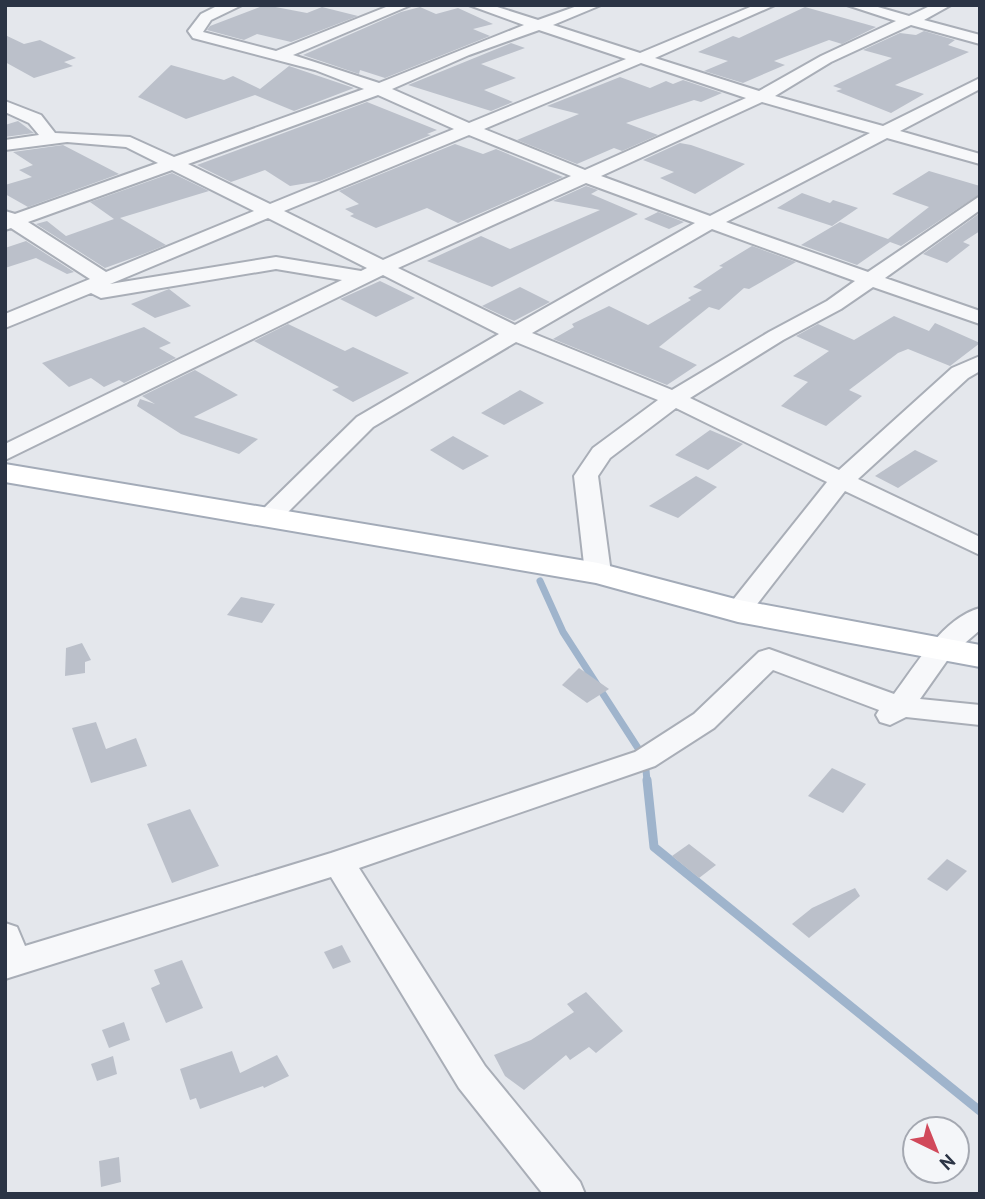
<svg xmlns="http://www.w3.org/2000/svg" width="985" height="1199" font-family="'PT Sans',sans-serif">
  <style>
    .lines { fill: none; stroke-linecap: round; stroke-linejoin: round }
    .stream-far1 { stroke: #9fb4cc; stroke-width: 7 }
    .stream { stroke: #9fb4cc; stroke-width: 9 }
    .building { fill: #bbc0ca }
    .minor-casing { stroke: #a9aeb7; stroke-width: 4 }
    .major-casing { stroke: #a3abb8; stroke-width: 4 }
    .minor { fill: #f7f8fa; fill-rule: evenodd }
    .major { fill: #fff; fill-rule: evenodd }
  </style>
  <rect width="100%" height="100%" fill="#e4e7ec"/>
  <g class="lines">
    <path class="stream-far1" d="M540 581 563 632 645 759 647 781"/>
    <path class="stream" d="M647 780 654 847 980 1111"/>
  </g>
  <g class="building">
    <path d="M265 5 307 13 322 7 358 16 291 42 257 34 244 40 207 30 210 26Z"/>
    <path d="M420 7 436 14 458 8 493 24 473 29 490 36 385 78 360 70 359 74 303 55 401 12Z"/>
    <path d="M805 7 876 27 842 44 829 40 774 61 785 65 743 83 704 71 728 61 698 52 733 36 739 38Z"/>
    <path d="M924 31 955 40 948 45 969 52 895 85 924 94 891 113 836 91 842 89 833 86 892 58 863 50 900 33 916 35Z"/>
    <path d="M5 35 24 44 40 40 76 58 64 62 73 66 34 78 5 62Z"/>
    <path d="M511 43 525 48 481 64 516 78 484 90 513 102 491 111 408 85Z"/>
    <path d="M171 65 224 80 233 76 260 89 289 66 354 88 294 111 255 95 186 119 138 97Z"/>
    <path d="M620 77 650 88 666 81 673 84 683 80 722 93 701 102 694 100 626 123 658 135 622 151 614 148 577 164 517 140 579 114 547 106Z"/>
    <path d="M367 102 437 130 427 134 431 135 320 181 290 186 265 170 231 182 197 165Z"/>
    <path d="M18 121 34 133 5 137V125Z"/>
    <path d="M680 143 691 145 745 164 695 194 660 178 674 172 643 160Z"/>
    <path d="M455 144 483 154 496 149 563 177 458 223 427 208 376 228 350 216 354 214 345 209 359 204 339 191Z"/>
    <path d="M63 145 119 174 28 207 5 194V185L32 177 19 170 33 165 13 152Z"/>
    <path d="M929 171 980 186V194L901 246 890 242 857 265 801 245 840 222 888 239 929 207 892 194Z"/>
    <path d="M172 173 209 191 120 218 166 245 146 253 105 268 36 224 47 221 66 236 114 219 90 202Z"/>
    <path d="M586 186 598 190 591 194 638 214 492 287 427 261 481 236 510 249 600 210 553 201Z"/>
    <path d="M802 193 830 203 833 200 858 208 832 226 777 208Z"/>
    <path d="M658 212 684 222 669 229 644 219Z"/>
    <path d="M980 213V231L963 242 970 245 947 263 923 254Z"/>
    <path d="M26 241 74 272 67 274 36 258 5 268V248Z"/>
    <path d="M752 246 796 262 749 289 744 288 719 310 709 307 659 347 697 365 667 385 553 339 574 327 572 324 609 306 648 325 691 300 688 298 702 290 693 287 723 267 719 266Z"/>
    <path d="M380 281 415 298 376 317 340 299Z"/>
    <path d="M520 287 550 302 514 321 482 306Z"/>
    <path d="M169 289 191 306 155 318 131 304Z"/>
    <path d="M894 316 929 331 935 323 980 343 950 366 908 349 898 353 849 390 862 396 826 426 781 406 808 382 793 376 829 351 796 336 818 324 854 340Z"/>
    <path d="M288 324 345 351 353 347 409 373 353 402 332 390 339 387 254 341Z"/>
    <path d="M144 327 171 343 159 348 176 358 124 383 119 380 104 387 91 378 69 387 42 363Z"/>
    <path d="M195 370 238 395 194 417 258 439 239 454 181 434 137 406 140 399 155 404 142 396Z"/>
    <path d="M520 390 544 403 504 425 481 413Z"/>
    <path d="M710 430 743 444 708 470 675 455Z"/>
    <path d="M453 436 489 456 463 470 430 450Z"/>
    <path d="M915 450 938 461 898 488 875 476Z"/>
    <path d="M696 476 717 487 678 518 649 506Z"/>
    <path d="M241 597 275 604 262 623 227 615Z"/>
    <path d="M82 643 91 660 85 662V673L65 676 66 648Z"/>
    <path d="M579 668 609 689 587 703 562 685Z"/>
    <path d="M96 722 106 749 136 738 147 766 91 783 72 728Z"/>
    <path d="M832 768 866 784 843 813 808 796Z"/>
    <path d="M190 809 219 866 172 883 147 824Z"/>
    <path d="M689 844 716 865 699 878 672 856Z"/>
    <path d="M947 859 967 871 947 891 927 879Z"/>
    <path d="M855 888 860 896 809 938 792 924 812 908Z"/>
    <path d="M342 945 351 962 333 969 324 952Z"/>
    <path d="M182 960 203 1008 166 1023 151 988 160 984 154 970Z"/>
    <path d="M586 992 623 1031 596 1053 589 1047 570 1060 566 1055 524 1090 505 1076 494 1055 531 1040 574 1012 567 1004Z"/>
    <path d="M124 1022 130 1040 109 1048 102 1030Z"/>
    <path d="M232 1051 240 1073 277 1055 289 1076 264 1088 263 1086 200 1109 196 1098 190 1100 180 1069Z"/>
    <path d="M113 1056 117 1074 97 1081 91 1064Z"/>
    <path d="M119 1157 121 1182 101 1187 99 1161Z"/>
  </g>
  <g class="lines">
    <defs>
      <g id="minor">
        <path d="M219 5H242L211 20 203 32 276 51 391 5H411L293 55 379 83 524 25 469 5H491L538 20 580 5H601L553 25 640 53 755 5H775L655 58 759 91 821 56 896 21 847 5H871L909 16 932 5H951L924 20 980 35V44L911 25 831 62 775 96 883 126 980 78V89L900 131 980 154V164L887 138 726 222 868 272 980 196V210L885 278 980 311V324L873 287 841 309 783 340 690 398 839 470 952 368 980 356V371L968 378 858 479 980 537V555L845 491 747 617 738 619 729 617 725 611 729 605 827 482 676 408 610 458 598 476 611 573 607 579H589L585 573 574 476 593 448 658 400 516 342 373 427 279 521H261L258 516 261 511 357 417 499 334 383 275 5 460V444L342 280 276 269 101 298 91 293 5 328V314L90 279 11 228 5 230V211L15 214 158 163 126 147 67 142 5 150V140L39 135 29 123 5 112V101L41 115 55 133 130 137 174 157 364 89 315 70 193 38 188 31 201 14ZM539 30 626 59 469 123 392 89 469 55ZM641 63 746 98 585 170 484 129ZM378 95 454 129 270 204 188 164ZM762 102 870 133 710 216 601 176ZM469 135 571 176 383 260 284 211ZM172 170 254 211 106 272 28 222ZM586 183 695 223 515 325 398 268ZM268 218 367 268 361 271 276 257 110 284ZM712 229 855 281 827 301 769 332 672 390 532 333Z"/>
        <path d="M980 608V630L951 655 920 699 980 705V725L906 717 890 725 880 722 876 715 879 710 773 670 714 728 655 766 359 868 485 1066 580 1182 585 1194H543L459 1088 331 877 5 979V923L17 927 25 946 331 853 635 752 694 714 759 652 769 649 894 694C915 666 944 617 980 608Z"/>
      </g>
      <path id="major" d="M5 464 598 563 739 600 980 645V667L738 622 596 583 5 482Z"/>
    </defs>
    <use href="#minor" class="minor-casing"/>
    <use href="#major" class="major-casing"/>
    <use href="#minor" class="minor"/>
    <use href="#major" class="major"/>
  </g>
  <rect width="985" height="1199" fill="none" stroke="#2b3445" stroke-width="14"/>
  <g transform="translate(936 1150) rotate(137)"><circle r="33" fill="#f4f6f9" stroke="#a4a8b1" stroke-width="2"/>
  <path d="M0-5L12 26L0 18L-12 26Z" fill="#d1495b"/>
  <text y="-10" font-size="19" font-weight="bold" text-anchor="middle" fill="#2b3445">N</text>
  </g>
</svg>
